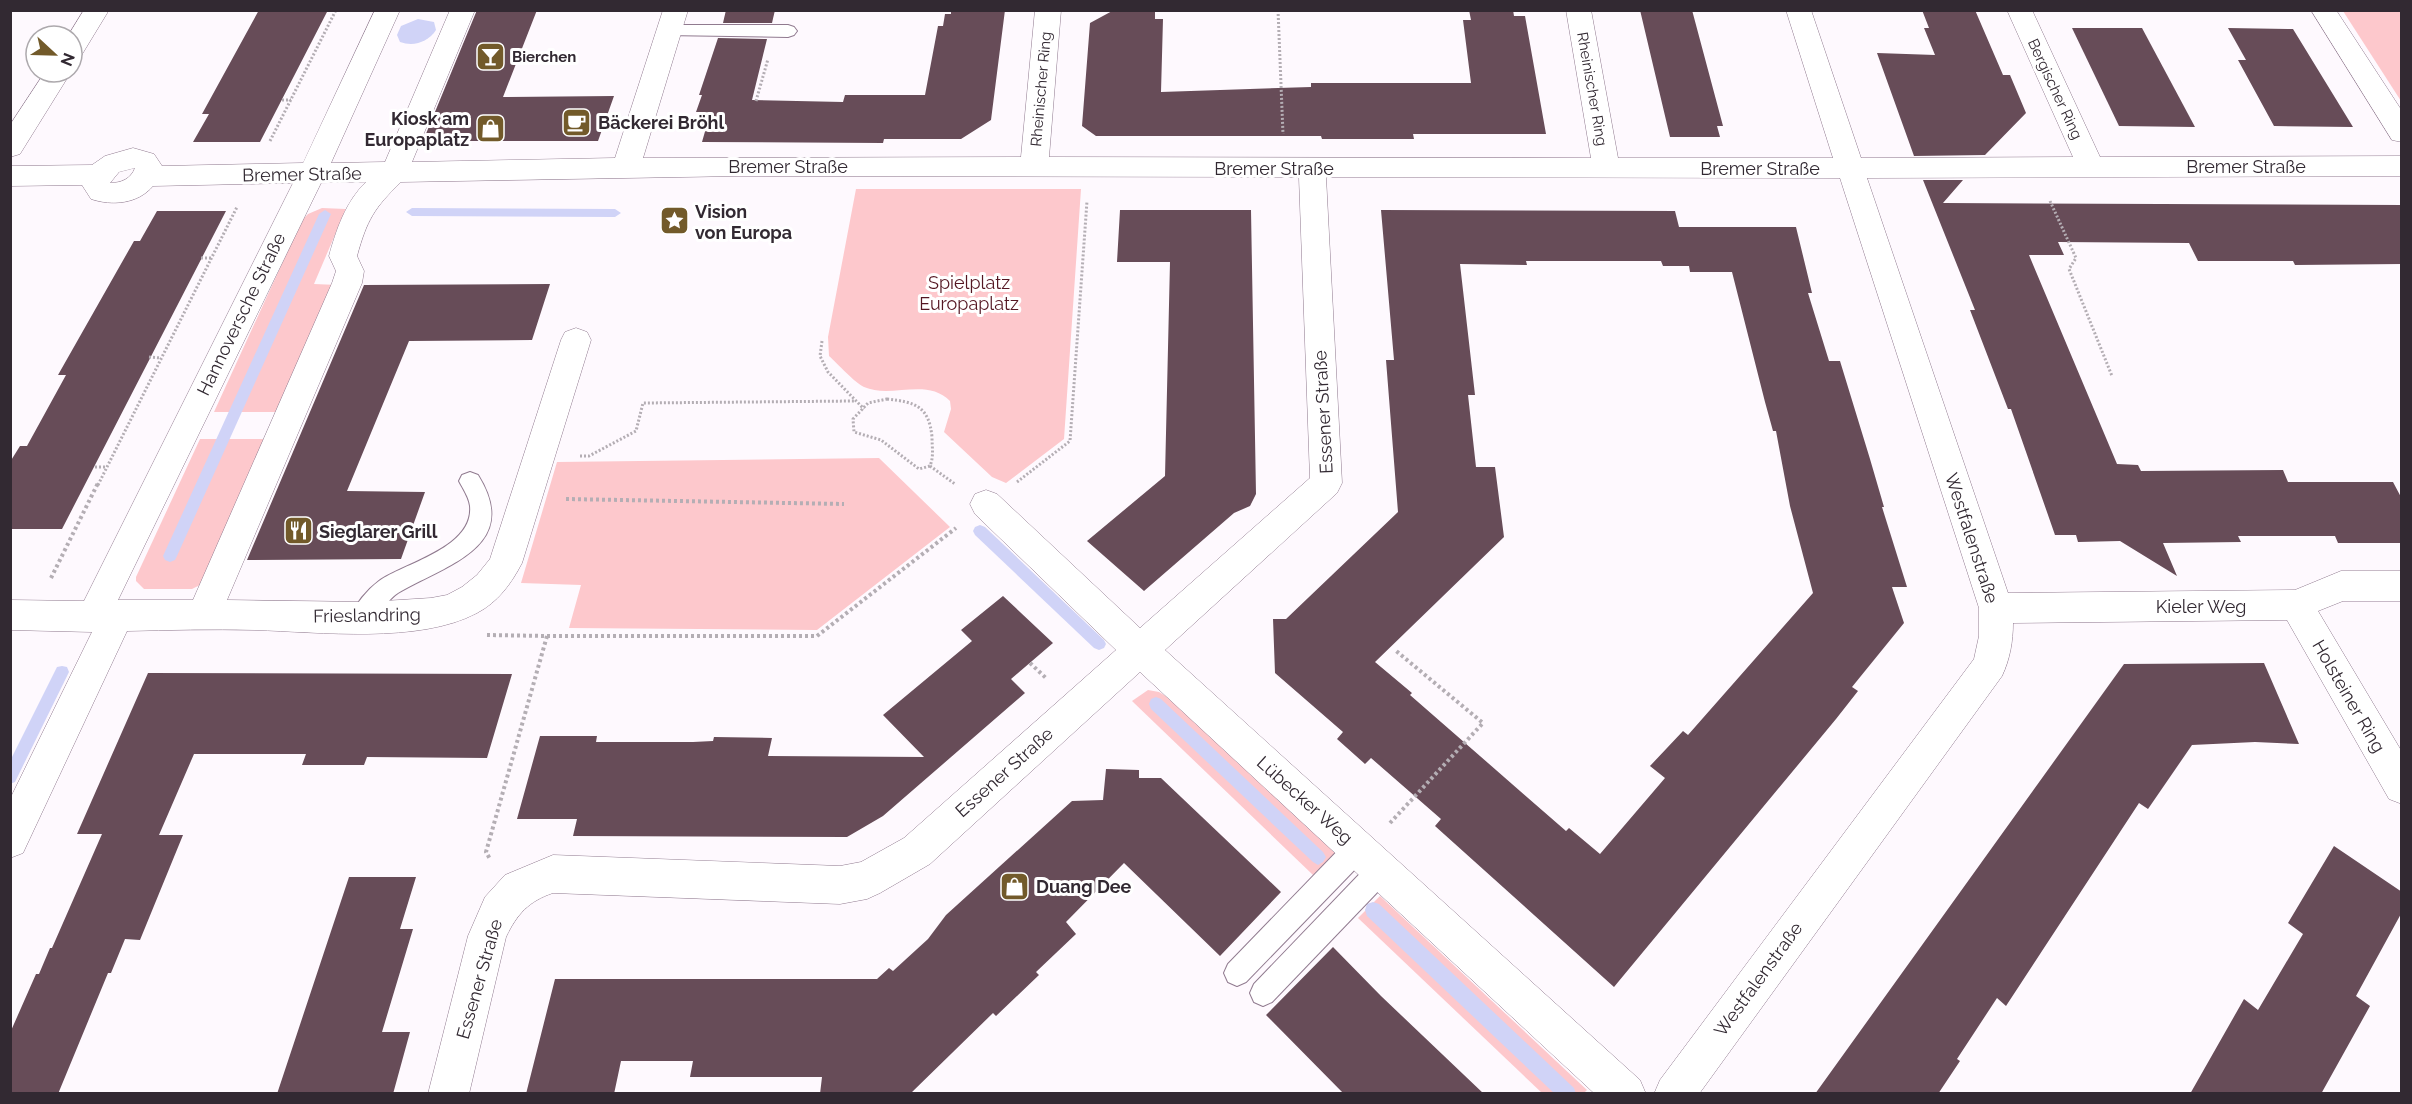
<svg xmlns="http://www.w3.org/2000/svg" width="2412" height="1104" font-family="Raleway,sans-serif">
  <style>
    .green { fill: #fdc8cc }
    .water { fill: #d0d3f7 }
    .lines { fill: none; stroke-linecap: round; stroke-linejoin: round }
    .stream { fill: #d0d3f7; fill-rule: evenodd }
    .building { fill: #674c58; fill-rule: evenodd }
    .service-casing { stroke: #907a8f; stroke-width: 2 }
    .minor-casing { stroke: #907a8f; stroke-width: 1 }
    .path-far1 { stroke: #b4aeb4; stroke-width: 3; stroke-dasharray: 2 2; stroke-linecap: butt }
    .path { stroke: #b4aeb4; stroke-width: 4; stroke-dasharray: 3 3; stroke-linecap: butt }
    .service { fill: #fff; fill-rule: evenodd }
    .minor { fill: #fff; fill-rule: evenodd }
    .labels { text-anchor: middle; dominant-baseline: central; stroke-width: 6; stroke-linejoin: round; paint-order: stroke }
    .far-poi-label { font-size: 15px; font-weight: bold; fill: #322932; stroke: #fff; text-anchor: start }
    .far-street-label { font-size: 15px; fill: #322932; stroke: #fff }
    .poi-label { font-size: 18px; font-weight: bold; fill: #322932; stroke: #fff; text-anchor: start }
    .street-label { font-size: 18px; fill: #322932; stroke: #fff }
    .park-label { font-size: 18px; fill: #541622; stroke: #fff }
  </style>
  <rect width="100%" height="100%" fill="#fef9fe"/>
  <g class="green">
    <path d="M2343 11H2401V101Z"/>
    <path d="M856 189H1081L1064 439 1006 483 992 477 944 432 951 409 950 401C927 377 891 399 864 387 855 383 838 364 829 356L828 337Z"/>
    <path d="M322 208 346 209 314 284 338 285 282 412H214L302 220 308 214Z"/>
    <path d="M200 439H271L204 583 192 589H144L136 581V577Z"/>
    <path d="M879 458 950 527 817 630 569 628 581 585 521 583 557 462Z"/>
    <path d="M1148 690 1159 692 1172 700 1335 853 1313 875 1132 701Z"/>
    <path d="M1380 896 1587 1090 1584 1093H1542L1358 918Z"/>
  </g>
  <path class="water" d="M418 19 434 22 436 30C428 42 414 47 400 42L397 35 401 26Z"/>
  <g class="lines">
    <g class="stream">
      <path d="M412 208 615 209 621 213 615 217 412 216 406 212Z"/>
      <path d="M325 210 331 214 177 556 175 560 170 562 165 560 163 556 319 214Z"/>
      <path d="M980 525 985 527 1104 640 1106 644 1104 648 1099 650 1094 648 975 535 973 531 975 527Z"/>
      <path d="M62 666 67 667 69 672 15 782 10 784V761L57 667Z"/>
      <path d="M1156 697 1161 699 1323 852 1326 857 1323 862 1318 865 1313 862 1151 709 1149 704 1151 699Z"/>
      <path d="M1373 902 1379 904 1574 1088 1576 1094H1555L1367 916 1365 910 1367 904Z"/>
    </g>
  </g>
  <g class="building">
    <path d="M259 10H328L260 142H193L209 114H202Z"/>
    <path d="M477 10H537L503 97 614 96 598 141H423Z"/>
    <path d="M726 10H775L772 23H723Z"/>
    <path d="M951 10H1005L991 120 961 139H884L883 143 702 142 706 128H697L702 112H696L702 95H699L718 38 767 39 752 100 843 102 845 95H925L938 26H943L945 14H951Z"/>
    <path d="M1114 10H1155V19H1163L1161 92 1311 87V83H1471L1463 20H1471L1469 10H1513L1514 16H1525L1546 134H1413L1414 139H1322L1321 136H1096L1082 126 1090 23Z"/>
    <path d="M1640 10H1692L1723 126H1717L1720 137H1670Z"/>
    <path d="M1922 10H1975L2003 75H2010L2026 113 1985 155 1914 156 1877 53 1935 55 1924 28H1929Z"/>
    <path d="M2072 28H2142L2195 127 2119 126Z"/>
    <path d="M2228 28 2293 29 2353 127 2274 126 2238 60H2246Z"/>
    <path d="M1923 180H1963L1943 203 2402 205V264L2295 265 2293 261H2198L2189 243 2058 242 2064 255H2029L2117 464 2138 465 2141 471 2283 470 2288 482H2393L2402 499V543H2338L2335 536H2238L2241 542 2163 543 2177 576 2120 541 2078 542 2076 535H2055L2011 409H2008L1970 310H1975Z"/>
    <path d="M1120 210H1251L1256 494 1250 506 1234 513 1144 591 1087 541 1165 476 1170 262H1117Z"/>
    <path d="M1381 210 1675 211 1679 227H1796L1812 293H1808L1829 361H1840L1870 459 1884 507H1882L1907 587H1892L1904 623 1852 687 1858 691 1836 719 1614 987 1435 826 1441 819 1371 758 1365 764 1337 739 1343 732 1275 673 1273 619H1286L1398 512 1386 360H1394ZM1526 261H1661L1663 266H1689L1690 272H1732L1765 402 1773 431H1776L1790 506 1813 593 1688 735 1683 731 1650 766 1665 778 1600 854 1569 828 1566 831 1410 695 1412 693 1375 662 1504 537 1495 467H1476L1468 395H1475L1460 264 1527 265Z"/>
    <path d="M157 211H226L62 529H10V462L20 446H27L66 375H58L134 241H140Z"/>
    <path d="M550 284 532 340 409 341 347 491 425 492 401 559 247 560 364 285Z"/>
    <path d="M1003 596 1053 643 1011 679 1025 693 883 816 847 837 573 836 577 819H517L540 736H597L596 742H693L713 741 714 737 772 738 768 756 924 757 883 715 972 641 961 630Z"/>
    <path d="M2264 663 2299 744 2255 742 2192 745 2148 809 2139 803 2006 1006 1997 998 1957 1059 1960 1061 1938 1094H1815L2124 664Z"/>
    <path d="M148 673 512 674 487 758 367 757 364 765H302L306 754H194L159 835H183L140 940 125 939 111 973H108L58 1094H10V1033L36 974H39L50 948H52L102 834H77Z"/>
    <path d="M1106 769 1139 770V778H1161L1281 892 1220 956 1124 863 1066 922 1076 934 1036 972 1039 975 996 1016 993 1013 910 1094H820L822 1077H690L693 1061H621L614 1094H526L555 979H877L889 968 893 971 928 939 946 915 1072 801 1103 800Z"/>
    <path d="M2334 846 2402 892V912L2356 996 2370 1006 2321 1094H2190L2244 999 2258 1010 2303 934 2288 923Z"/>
    <path d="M349 877H416L400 929H413L382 1032H410L393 1094H277Z"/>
    <path d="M1333 947 1381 996 1484 1094H1344L1266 1015Z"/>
  </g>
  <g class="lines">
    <defs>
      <g id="service">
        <path d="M670 25H788L794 27 797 31 794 35 788 37 664 35 661 31 664 27Z"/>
        <path d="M470 472 478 475C523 547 445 565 398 593 384 602 378 621 362 627L354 624 350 617C356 604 367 590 379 581 404 563 474 548 470 506 469 497 463 489 459 481L462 475Z"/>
        <path d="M1358 836 1367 839 1371 848 1367 857 1246 982 1237 986 1228 982 1224 973 1228 964 1349 839Z"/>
        <path d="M1381 857 1390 861 1394 870 1390 879 1272 1002 1263 1006 1254 1002 1250 993 1254 984 1372 861Z"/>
      </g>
      <g id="minor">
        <path d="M84 10H109L81 56 72 59V36H68Z"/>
        <path d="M375 10H400L331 163 385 162 450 10H475L412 162 615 158 663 10H688L643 158 1021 157 1035 10H1061L1049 157 1591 158 1566 10H1591L1618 158H1833L1786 10H1811L1861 158 2073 157 2007 10H2032L2100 157 2402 156V176L1867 178 2008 593 2295 590 2341 571H2402V601H2343L2318 611 2402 752V804L2389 799 2287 620 2013 623C2013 641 2010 659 2002 676L1699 1094H1654L1660 1080 1974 659 1979 636V608L1840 178 1326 177 1342 483 1337 493 1165 650 1640 1080 1646 1094H1595L1140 672 930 864 880 893 867 899 840 904 553 893C529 901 517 914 506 937L469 1094H428L468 936 485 897 505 875 553 855 840 866 861 862 904 838 1116 650 975 514 970 504 975 494 986 490 997 494 1140 628 1310 478 1299 177 739 176 401 182C374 208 367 220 357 256L364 271 362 283 227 600 368 602 431 598 447 595 462 587 477 575 490 559 561 340 565 332 576 328 587 332 591 340 522 563C511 584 498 602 477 613 419 644 320 632 255 630 212 629 169 630 127 631L23 853 10 858V799L92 632 10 630V600L84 601 293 183 153 186C138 204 112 206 91 199L82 185 10 186V166L92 165 105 156 133 148 154 154 162 166 303 163ZM135 168C131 179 121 183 110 183L119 172ZM366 182C346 201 336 230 329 256L336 271 332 283 193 600H118L321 183Z"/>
        <path d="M2311 10H2336L2402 111V142L2392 140Z"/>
        <path d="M45 72H71L20 154 10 157V125Z"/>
      </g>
    </defs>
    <use href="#service" class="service-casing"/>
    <use href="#minor" class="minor-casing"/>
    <g class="path-far1">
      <path d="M1278 10 1283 134"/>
      <path d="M282 100H291"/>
      <path d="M756 101 768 59"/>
      <path d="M270 141 336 10"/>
      <path d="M2050 201 2076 258 2069 269 2112 376"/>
      <path d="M201 258H212"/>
      <path d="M822 341 820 356 828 372 864 409"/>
      <path d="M149 357 161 358"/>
      <path d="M887 399C915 402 929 406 932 437 932 448 934 456 930 466L919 469 881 440 854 432 853 419 868 403Z"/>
      <path d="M580 456H589L636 431 643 403 854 401"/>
      <path d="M930 466 955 484"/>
      <path d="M95 467H107"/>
      <path d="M1017 482 1070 441 1087 201"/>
      <path d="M98 485 237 207"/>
    </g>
    <g class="path">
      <path d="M566 499 844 504"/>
      <path d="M51 578 98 483"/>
      <path d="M487 635 547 636 486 852 490 859"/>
      <path d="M547 636H817L956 528"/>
      <path d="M1030 663 1047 679"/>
      <path d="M1390 823 1483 723 1395 650"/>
    </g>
    <use href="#service" class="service"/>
    <use href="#minor" class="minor"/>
  </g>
  <defs>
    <symbol id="bar-square" viewBox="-11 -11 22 22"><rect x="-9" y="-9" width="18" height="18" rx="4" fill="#725a2a" stroke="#fff"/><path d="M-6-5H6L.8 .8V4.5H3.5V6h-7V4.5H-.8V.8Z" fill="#fff"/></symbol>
    <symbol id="cafe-square" viewBox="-11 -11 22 22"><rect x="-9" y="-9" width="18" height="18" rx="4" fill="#725a2a" stroke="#fff"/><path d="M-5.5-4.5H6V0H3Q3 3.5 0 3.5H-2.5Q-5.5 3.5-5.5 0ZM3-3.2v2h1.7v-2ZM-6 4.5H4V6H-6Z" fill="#fff"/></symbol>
    <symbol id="shop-square" viewBox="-11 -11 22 22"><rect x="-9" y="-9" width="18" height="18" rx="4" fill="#725a2a" stroke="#fff"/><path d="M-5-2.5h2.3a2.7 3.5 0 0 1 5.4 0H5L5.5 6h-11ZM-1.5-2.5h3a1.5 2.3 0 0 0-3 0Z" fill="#fff"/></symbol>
    <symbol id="sight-square" viewBox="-11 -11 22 22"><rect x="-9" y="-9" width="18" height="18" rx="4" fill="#725a2a" stroke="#fff"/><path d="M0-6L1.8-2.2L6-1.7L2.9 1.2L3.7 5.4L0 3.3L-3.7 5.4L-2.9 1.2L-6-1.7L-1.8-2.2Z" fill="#fff"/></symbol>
    <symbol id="restaurant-square" viewBox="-11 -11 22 22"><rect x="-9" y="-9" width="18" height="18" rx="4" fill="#725a2a" stroke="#fff"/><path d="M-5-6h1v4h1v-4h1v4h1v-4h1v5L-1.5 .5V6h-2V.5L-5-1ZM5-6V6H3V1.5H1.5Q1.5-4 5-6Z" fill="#fff"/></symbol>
  </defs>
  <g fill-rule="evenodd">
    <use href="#bar-square" x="474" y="40" width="33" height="33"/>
    <use href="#cafe-square" x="560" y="106" width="33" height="33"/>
    <use href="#shop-square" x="474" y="112" width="33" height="33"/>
    <use href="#sight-square" x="658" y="204" width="33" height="33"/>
    <use href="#restaurant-square" x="282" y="514" width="33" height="33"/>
    <use href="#shop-square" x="998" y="870" width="33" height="33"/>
  </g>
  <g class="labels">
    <g class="far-poi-label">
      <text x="512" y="57">Bierchen</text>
    </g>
    <g class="far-street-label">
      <text transform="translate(1041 89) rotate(-85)">Rheinischer Ring</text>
      <text transform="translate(1592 89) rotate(80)">Rheinischer Ring</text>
      <text transform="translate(2055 89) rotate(65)">Bergischer Ring</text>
    </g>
    <g class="poi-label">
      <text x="469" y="118" text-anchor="end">Kiosk am<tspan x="469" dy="21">Europaplatz</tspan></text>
      <text x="598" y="122">Bäckerei Bröhl</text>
      <text x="695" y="211">Vision<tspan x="695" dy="21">von Europa</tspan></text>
      <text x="319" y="531">Sieglarer Grill</text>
      <text x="1036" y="886">Duang Dee</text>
    </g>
    <g class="street-label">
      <text x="788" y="166">Bremer Straße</text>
      <text x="2246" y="166">Bremer Straße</text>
      <text x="1274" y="168">Bremer Straße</text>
      <text x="1760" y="168">Bremer Straße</text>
      <text transform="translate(302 174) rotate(-1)">Bremer Straße</text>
      <text transform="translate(241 314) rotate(-64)">Hannoversche Straße</text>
      <text transform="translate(1323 412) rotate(-93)">Essener Straße</text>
      <text transform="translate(1972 538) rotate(72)">Westfalenstraße</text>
      <text x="2201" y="606">Kieler Weg</text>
      <text transform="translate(367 615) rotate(-1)">Frieslandring</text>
      <text transform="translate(2349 696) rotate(60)">Holsteiner Ring</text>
      <text transform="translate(1004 772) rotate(-42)">Essener Straße</text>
      <text transform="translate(1305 800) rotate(42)">Lübecker Weg</text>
      <text transform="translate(479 979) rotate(-74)">Essener Straße</text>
      <text transform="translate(1758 979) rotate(-54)">Westfalenstraße</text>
    </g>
    <g class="park-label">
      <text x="969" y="282">Spielplatz<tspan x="969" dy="21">Europaplatz</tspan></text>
    </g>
  </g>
  <rect width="2412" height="1104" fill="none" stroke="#322932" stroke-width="24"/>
  <g transform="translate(54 54) rotate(112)"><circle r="28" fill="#ffffff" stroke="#ada9ad" stroke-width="1.5"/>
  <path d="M0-4.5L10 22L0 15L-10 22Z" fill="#725a2a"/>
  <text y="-9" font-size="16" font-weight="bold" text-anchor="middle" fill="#322932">N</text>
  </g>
</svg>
